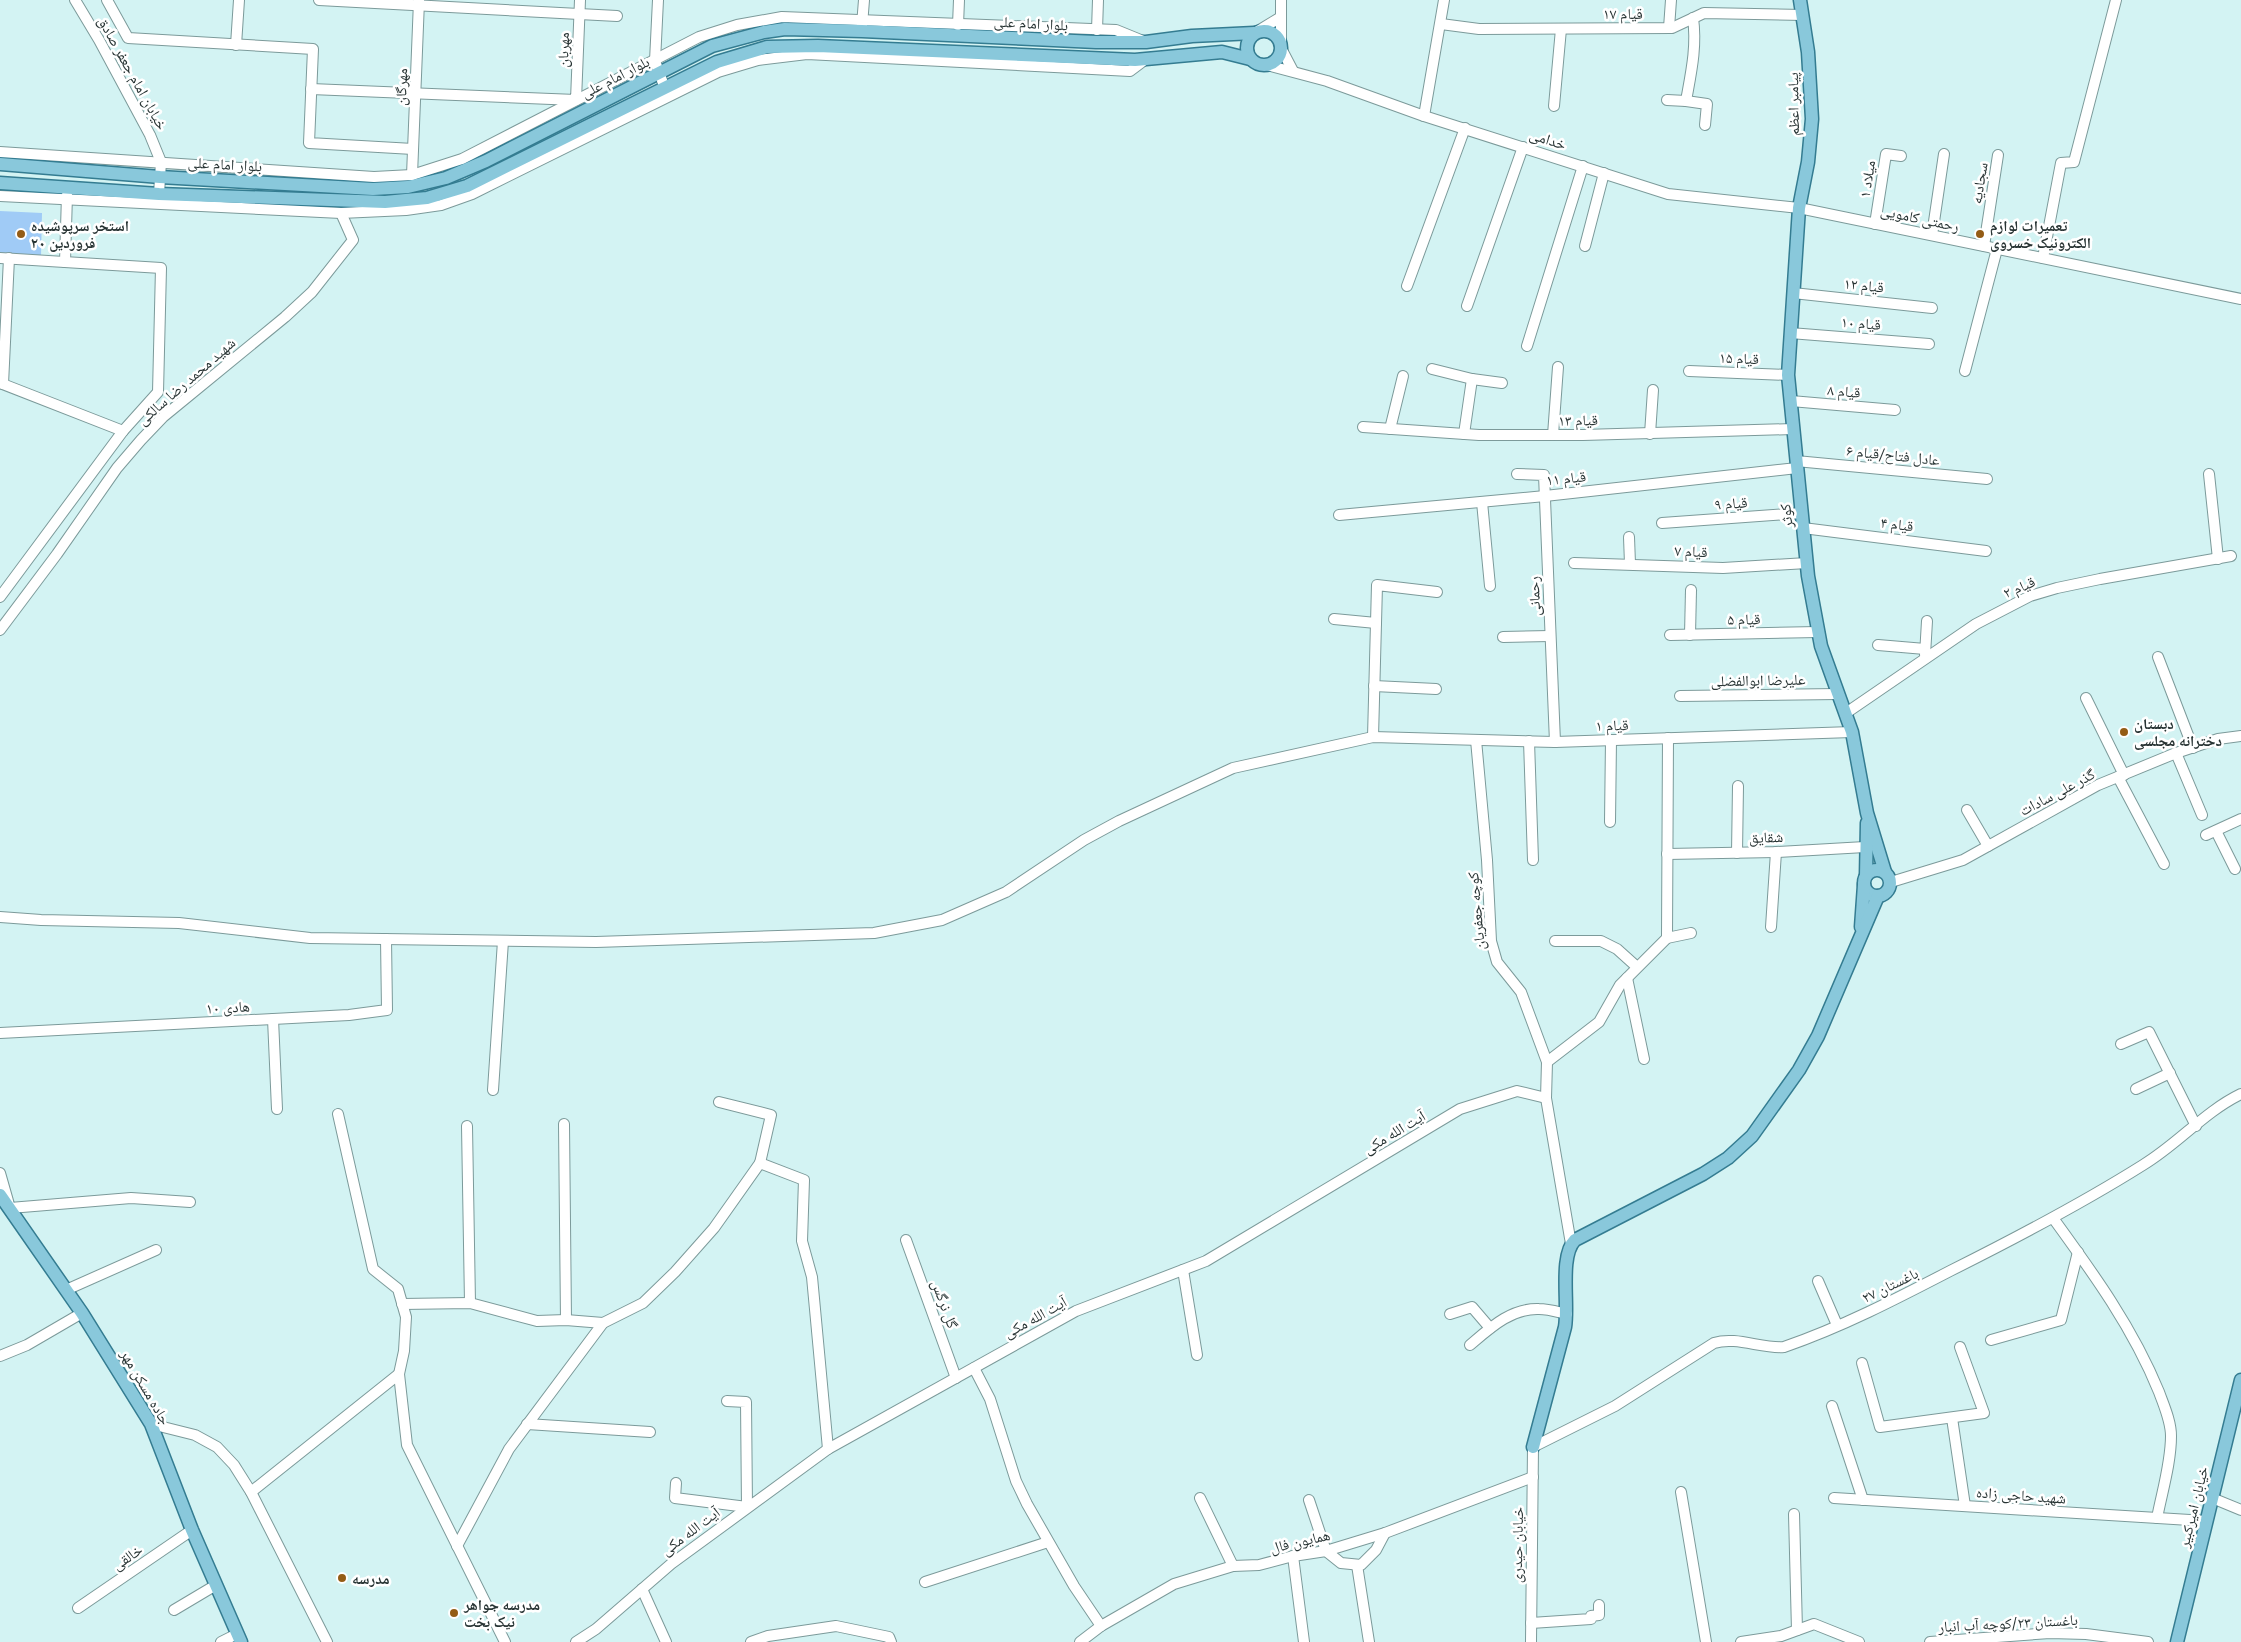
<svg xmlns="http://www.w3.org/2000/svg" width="2241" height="1642" font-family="'IBM Plex Sans','Noto Naskh Arabic',sans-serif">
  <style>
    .water { fill: #a0cbf6 }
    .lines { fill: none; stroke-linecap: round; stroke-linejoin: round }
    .minor-casing { stroke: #7c9a9a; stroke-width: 12 }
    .major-casing { stroke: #347c91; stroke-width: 15 }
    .minor { stroke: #fff; stroke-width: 10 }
    .major { stroke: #89c8db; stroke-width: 12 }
    .poi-dot { fill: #945c15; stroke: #fff; stroke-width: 2 }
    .labels { text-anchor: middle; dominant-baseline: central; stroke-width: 5; stroke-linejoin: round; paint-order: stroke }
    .street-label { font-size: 15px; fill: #283434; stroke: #fff }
    .poi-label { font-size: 15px; font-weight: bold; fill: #283434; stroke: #fff; text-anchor: start }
  </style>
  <rect width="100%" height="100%" fill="#d3f3f3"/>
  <path class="water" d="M0 211 42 213 41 256 0 255Z"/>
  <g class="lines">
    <defs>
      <g id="minor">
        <path d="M75 0 99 40 150 135 161 162 159 194"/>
        <path d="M107 0 128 38 313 49 309 143 413 149"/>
        <path d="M319 0 617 16"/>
        <path d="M658 0 655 61 664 86"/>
        <path d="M1693 18C1697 47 1691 73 1686 101L1707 104 1705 125"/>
        <path d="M1441 24 1479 29 1672 28 1704 13 1803 15"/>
        <path d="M862 25 864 0"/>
        <path d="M958 25 959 0"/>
        <path d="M1669 28 1671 0"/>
        <path d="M1097 30 1098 0"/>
        <path d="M1258 31 1281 17"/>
        <path d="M1281 42V0"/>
        <path d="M236 45 239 0"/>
        <path d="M1281 48 1293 71"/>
        <path d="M1267 65 1327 81 1424 116 1668 194 1799 208 2241 299"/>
        <path d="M311 89 576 100 580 0"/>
        <path d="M1667 100 1686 101"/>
        <path d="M1554 106 1561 29"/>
        <path d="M1424 116 1444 0"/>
        <path d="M0 152 374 177 412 175 462 159 699 37 737 25 782 17 1116 30 1143 41"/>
        <path d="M412 175 419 1"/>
        <path d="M0 196 341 213 406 210 441 205 472 194 718 72 758 60 807 54 1130 71 1146 59"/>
        <path d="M1875 224 1886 154 1901 156"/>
        <path d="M1932 235 1944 154"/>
        <path d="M1585 246 1604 173"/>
        <path d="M1984 246 1998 155"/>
        <path d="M0 258 161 268 158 392 123 431 0 597"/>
        <path d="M2043 258 2061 163 2074 162 2116 0"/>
        <path d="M65 262 67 195"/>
        <path d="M1407 286 1465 128"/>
        <path d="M1793 293 1932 308"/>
        <path d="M1467 306 1523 147"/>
        <path d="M1790 333 1929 344"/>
        <path d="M1527 346 1583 166"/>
        <path d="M1432 369 1472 379 1502 383"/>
        <path d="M1689 371 1788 375"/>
        <path d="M1965 371 1997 249"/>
        <path d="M0 383 123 431"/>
        <path d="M3 384 9 258"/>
        <path d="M1791 401 1895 410"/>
        <path d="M1363 427 1479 435H1583L1793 429"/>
        <path d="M1390 429 1403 376"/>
        <path d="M1464 434 1472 379"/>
        <path d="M1650 434 1653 390"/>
        <path d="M1553 435 1558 367"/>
        <path d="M1796 461 1987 479"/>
        <path d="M1517 474 1544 475 1555 742"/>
        <path d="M2209 474 2218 559"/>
        <path d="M1482 502 1490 586"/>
        <path d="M1339 515 1545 496 1797 468"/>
        <path d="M1662 523 1802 513"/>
        <path d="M1803 528 1986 551"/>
        <path d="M1629 537 1630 564"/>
        <path d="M1574 563 1723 568 1807 563"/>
        <path d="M1334 619 1376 623"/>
        <path d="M0 630 57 554 117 468 141 440 163 417 285 317 312 292 353 240 341 213"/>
        <path d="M1670 635 1818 632"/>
        <path d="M1690 635 1691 590"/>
        <path d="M1503 637 1550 636"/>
        <path d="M1878 645 1925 649"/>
        <path d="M1925 655 1927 621"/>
        <path d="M2158 657 2193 748"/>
        <path d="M1374 686 1436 689"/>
        <path d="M1680 696 1838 694"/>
        <path d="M2086 698 2124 775"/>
        <path d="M1846 713 1976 624 2030 596 2057 588 2100 579 2231 556"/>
        <path d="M1373 737 1377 585 1437 592"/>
        <path d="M1476 740 1487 860 1491 941 1497 962 1521 992 1547 1062 1546 1098 1571 1244"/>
        <path d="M1529 741 1533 860"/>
        <path d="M2176 753 2202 815"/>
        <path d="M2118 777 2164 864"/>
        <path d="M1967 810 1988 846"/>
        <path d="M1610 822 1611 740"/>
        <path d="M2216 831 2235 869"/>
        <path d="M2206 835 2241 819"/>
        <path d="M1737 853 1738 786"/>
        <path d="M1667 854 1776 852 1865 847"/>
        <path d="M1891 882 1963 860 2098 785 2176 753 2218 739 2241 736"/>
        <path d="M0 917 41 920 179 923 310 938 596 942 874 933 942 920 1006 892 1084 840 1119 821 1233 768 1373 737 1555 742 1852 732"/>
        <path d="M1771 927 1776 852"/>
        <path d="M1667 938 1691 933"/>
        <path d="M1555 941H1601L1617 949 1637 967"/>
        <path d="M1627 978 1644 1059"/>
        <path d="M273 1019 277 1109"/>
        <path d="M0 1033 349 1015 387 1010 386 939"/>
        <path d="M2121 1044 2149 1032 2196 1126"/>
        <path d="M1547 1062 1599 1022 1620 985 1667 938 1668 738"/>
        <path d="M2136 1089 2170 1073"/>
        <path d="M493 1090 503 941"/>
        <path d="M719 1102 771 1115 760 1163"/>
        <path d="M338 1114 373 1269 398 1289 406 1317 404 1351 399 1374 407 1445 505 1642"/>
        <path d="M564 1124 566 1320"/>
        <path d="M467 1126 470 1303"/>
        <path d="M0 1173 10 1208 131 1198 190 1202"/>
        <path d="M2053 1218C2093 1273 2133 1328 2159 1392 2164 1406 2171 1421 2171 1436 2171 1463 2162 1492 2157 1518"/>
        <path d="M906 1240 956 1378"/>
        <path d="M1183 1270 1197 1355"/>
        <path d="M1818 1281 1837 1325"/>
        <path d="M66 1290 156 1250"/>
        <path d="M402 1304 470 1303 537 1321 566 1320 603 1323"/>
        <path d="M1450 1314 1472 1307 1490 1328"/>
        <path d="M1991 1340 2061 1320 2078 1252"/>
        <path d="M1470 1345C1490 1328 1511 1308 1539 1309 1548 1309 1558 1312 1567 1314"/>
        <path d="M0 1356 27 1345 82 1313"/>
        <path d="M1862 1363 1880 1427 1984 1413 1960 1347"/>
        <path d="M974 1368 990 1399 1016 1481 1027 1504 1074 1586 1101 1626"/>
        <path d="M1832 1406 1863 1500"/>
        <path d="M1952 1418 1965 1506"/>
        <path d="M151 1424 195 1435 217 1447 234 1465 251 1492 327 1642"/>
        <path d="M527 1424 650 1432"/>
        <path d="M676 1483 675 1498 747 1507 746 1402 727 1401"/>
        <path d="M251 1492 399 1374"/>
        <path d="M1681 1492 1706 1642"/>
        <path d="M1200 1498 1233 1566"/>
        <path d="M1834 1498 2206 1521"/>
        <path d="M2212 1498 2241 1510"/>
        <path d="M1309 1500 1326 1551 1341 1563 1361 1565 1376 1550 1385 1533"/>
        <path d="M1794 1514 1797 1630"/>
        <path d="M457 1546 509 1449 603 1323 643 1303 675 1272 714 1228 760 1163 804 1180 802 1241 812 1277 828 1449"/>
        <path d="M1293 1556 1304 1642"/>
        <path d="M1357 1565 1369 1642"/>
        <path d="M925 1582 1048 1542"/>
        <path d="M642 1589 666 1642"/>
        <path d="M78 1608 192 1530"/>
        <path d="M174 1610 216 1585"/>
        <path d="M1531 1623 1591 1619V1616L1599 1615V1605"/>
        <path d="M221 1642 237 1634"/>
        <path d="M576 1642 596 1629 671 1564 828 1449 1076 1311 1206 1261 1460 1109 1517 1091 1546 1098"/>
        <path d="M751 1642 768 1636 836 1626 889 1637 891 1642"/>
        <path d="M1080 1642 1101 1626 1174 1584 1233 1566 1259 1565 1293 1556 1326 1551 1385 1533 1533 1477"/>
        <path d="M1531 1642 1533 1447 1615 1406 1714 1343C1736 1336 1762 1349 1784 1347 1842 1327 1896 1299 1950 1271 2016 1238 2081 1204 2143 1165 2178 1144 2204 1112 2241 1094"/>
        <path d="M1741 1642 1781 1636 1814 1624 1859 1642"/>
        <path d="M1930 1642 2050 1633 2086 1634 2148 1642"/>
      </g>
      <g id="major">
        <path d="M1800 0 1808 52 1812 119 1808 162 1799 208 1788 375 1808 576 1821 646 1852 732 1867 813 1885 872"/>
        <circle cx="1264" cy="48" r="17"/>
        <path d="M0 164 160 177 373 189 408 187 446 178 486 161 712 46 764 32 785 29 862 31 1096 42H1146L1192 36 1254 33"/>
        <path d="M0 183 159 194 385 202 427 198 467 186 717 62 767 47 818 46 1135 60 1222 52 1250 59"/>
        <circle cx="1877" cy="883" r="13"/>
        <path d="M1866 876 1867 823"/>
        <path d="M1861 927 1864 885"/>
        <path d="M0 1195 82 1313 151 1424 192 1530 241 1642"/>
        <path d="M1533 1447 1565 1327C1569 1304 1559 1256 1575 1240L1703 1174 1728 1158 1752 1136 1799 1070 1818 1036 1878 896"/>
        <path d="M2177 1642 2241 1380"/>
      </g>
    </defs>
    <use href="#minor" class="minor-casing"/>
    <use href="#major" class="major-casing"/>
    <use href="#minor" class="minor"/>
    <use href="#major" class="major"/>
  </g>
  <g class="poi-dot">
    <circle cx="21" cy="234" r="5"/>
    <circle cx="1980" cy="234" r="5"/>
    <circle cx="2124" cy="732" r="5"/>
    <circle cx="342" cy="1578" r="5"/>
    <circle cx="454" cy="1613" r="5"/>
  </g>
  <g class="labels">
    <g class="street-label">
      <text x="1623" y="13">قیام ۱۷</text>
      <text transform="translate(1031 23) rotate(3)">بلوار امام علی</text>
      <text transform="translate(563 50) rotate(-88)">مهربان</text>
      <text transform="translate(133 73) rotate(61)">خیابان امام جعفر صادق</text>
      <text transform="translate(615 77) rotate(-27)">بلوار امام علی</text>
      <text transform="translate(401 87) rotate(-88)">مهرگان</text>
      <text transform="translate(1793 104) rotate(-91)">پیامبر اعظم</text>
      <text transform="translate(1548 139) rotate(18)">خدامی</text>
      <text transform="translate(225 164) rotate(3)">بلوار امام علی</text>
      <text transform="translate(1867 179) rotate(-81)">میلاد ۱</text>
      <text transform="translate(1979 183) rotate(-81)">سجادیه</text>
      <text transform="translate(1920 218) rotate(12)">رحمتی کامویی</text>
      <text transform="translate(1864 285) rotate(6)">قیام ۱۲</text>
      <text transform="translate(1861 323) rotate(4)">قیام ۱۰</text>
      <text transform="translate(1739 358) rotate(2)">قیام ۱۵</text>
      <text transform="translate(186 381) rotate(-41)">شهید محمد رضا سالکی</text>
      <text transform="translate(1844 391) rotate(5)">قیام ۸</text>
      <text transform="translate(1578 420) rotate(-1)">قیام ۱۳</text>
      <text transform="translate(1893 455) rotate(6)">عادل فتاح/قیام ۶</text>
      <text transform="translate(1566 478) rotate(-6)">قیام ۱۱</text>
      <text transform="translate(1731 503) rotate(-4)">قیام ۹</text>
      <text transform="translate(1786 516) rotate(-96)">کوثر</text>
      <text transform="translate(1897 524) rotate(7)">قیام ۴</text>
      <text transform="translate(1691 551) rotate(3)">قیام ۷</text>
      <text transform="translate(2019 587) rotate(-23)">قیام ۲</text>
      <text transform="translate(1534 596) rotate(-92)">رحمانی</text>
      <text transform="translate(1744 619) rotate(-1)">قیام ۵</text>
      <text transform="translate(1758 680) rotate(-1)">علیرضا ابوالفضلی</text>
      <text transform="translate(1612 725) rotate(-2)">قیام ۱</text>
      <text transform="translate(2057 792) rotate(-28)">گذر علی سادات</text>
      <text transform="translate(1766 837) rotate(-2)">شقایق</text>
      <text transform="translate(1476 911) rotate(-95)">کوچه جعفریان</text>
      <text transform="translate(228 1007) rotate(-3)">هادی ۱۰</text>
      <text transform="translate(1394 1132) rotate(-31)">آیت الله مکی</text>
      <text transform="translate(1890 1285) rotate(-26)">باغستان ۲۷</text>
      <text transform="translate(945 1304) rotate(70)">گل نرگس</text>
      <text transform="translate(1035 1317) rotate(-29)">آیت الله مکی</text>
      <text transform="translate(146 1387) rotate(60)">جاده مسکن مهر</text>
      <text transform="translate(2021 1495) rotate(4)">شهید حاجی زاده</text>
      <text transform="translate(2193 1507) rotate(-76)">خیابان امیرکبیر</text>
      <text transform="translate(690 1531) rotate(-37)">آیت الله مکی</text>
      <text transform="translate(1300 1541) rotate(-13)">همایون فال</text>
      <text transform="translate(1517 1545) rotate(-89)">خیابان حیدری</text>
      <text transform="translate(127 1557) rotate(-34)">خالقی</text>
      <text transform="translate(2008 1623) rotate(-3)">باغستان ۲۳/کوچه آب انبار</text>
    </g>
    <g class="poi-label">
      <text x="31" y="225">استخر سرپوشیده<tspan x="31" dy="17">۲۰ فروردین</tspan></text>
      <text x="1990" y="225">تعمیرات لوازم<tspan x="1990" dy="17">الکترونیک خسروی</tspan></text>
      <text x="2134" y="723">دبستان<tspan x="2134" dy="17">دخترانه مجلسی</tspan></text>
      <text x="352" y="1578">مدرسه</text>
      <text x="464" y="1604">مدرسه جواهر<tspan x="464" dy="17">نیک بخت</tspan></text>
    </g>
  </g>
</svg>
